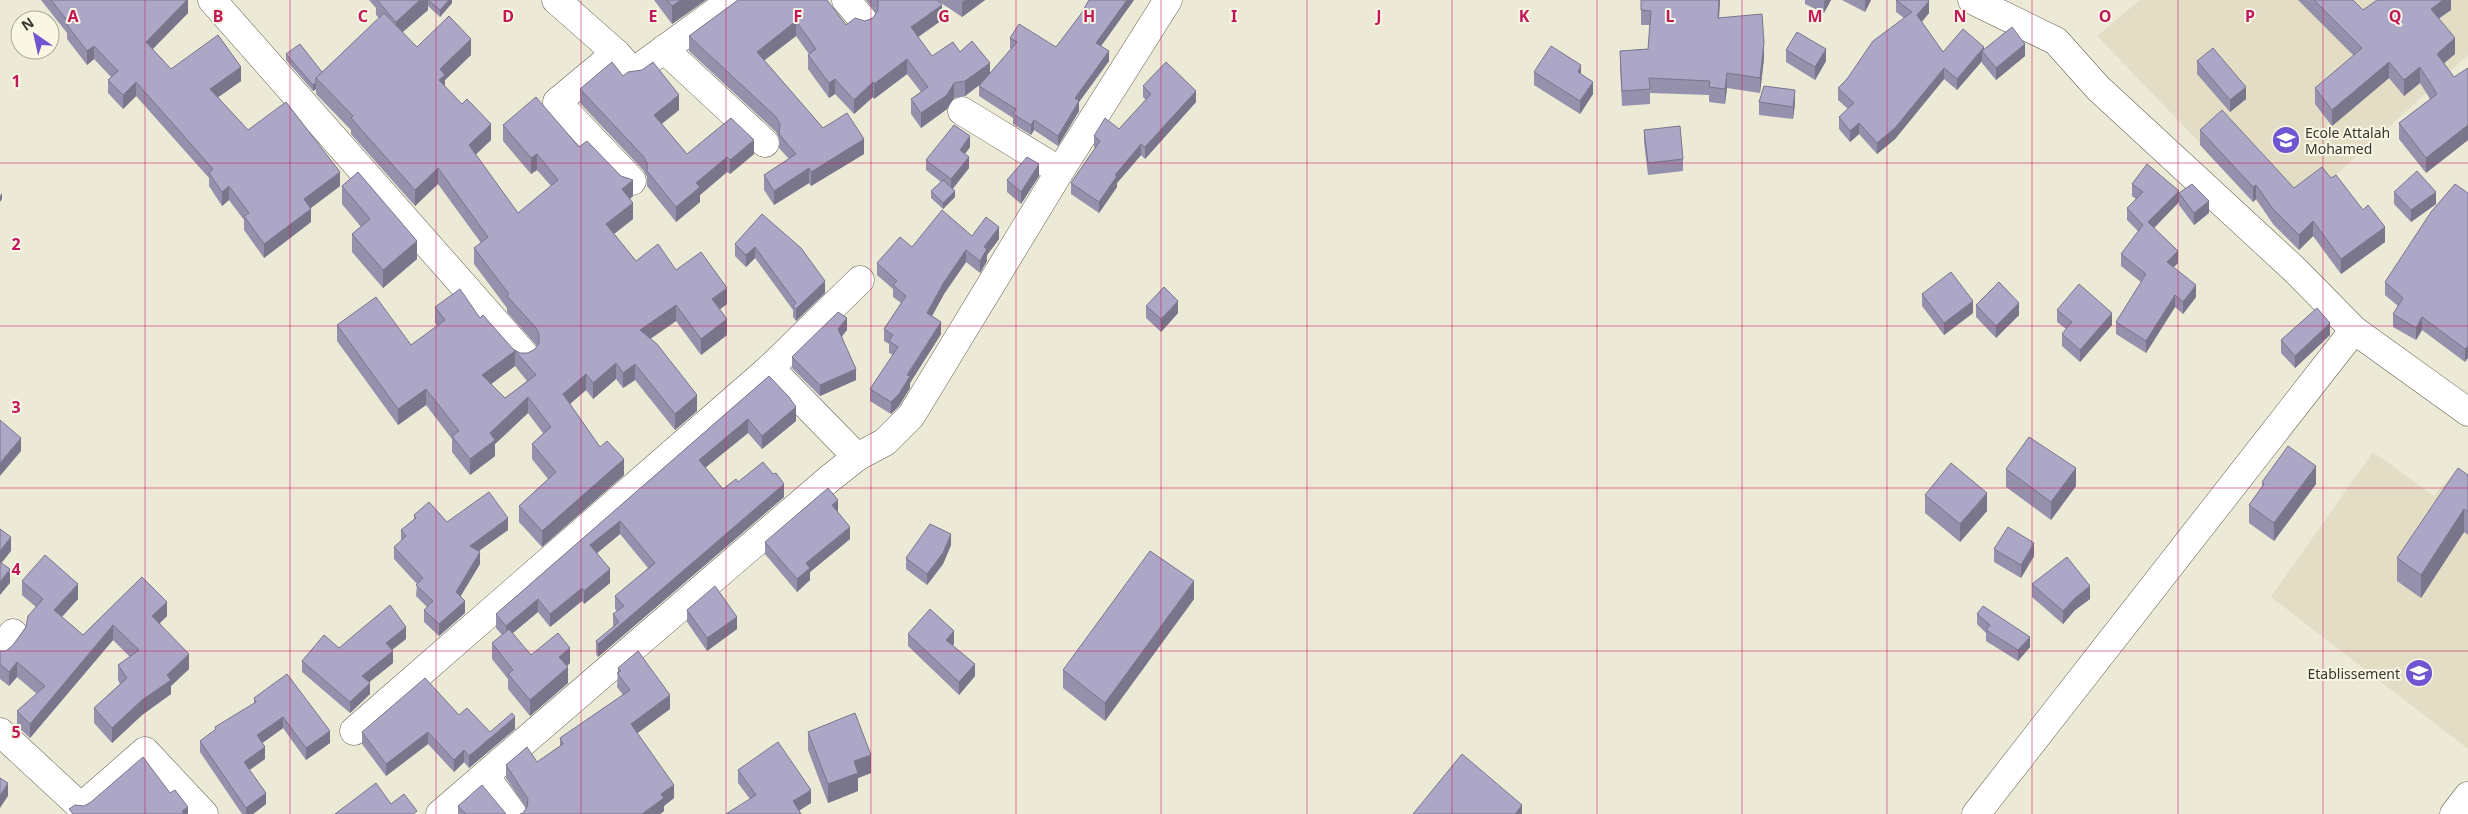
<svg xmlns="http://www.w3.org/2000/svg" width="2468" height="814" font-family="'Noto Sans',sans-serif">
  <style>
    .built { fill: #e2ddc4 }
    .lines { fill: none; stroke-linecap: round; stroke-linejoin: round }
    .minor-casing { stroke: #666253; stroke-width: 29 }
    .minor { stroke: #fff; stroke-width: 28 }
    .wall { fill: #9590ab; fill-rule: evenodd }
    .shaded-wall { fill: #79758b }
    .building { fill: #ada7c7; stroke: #79758b; fill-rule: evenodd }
    .grid { fill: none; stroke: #c2185b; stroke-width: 1; stroke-opacity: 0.55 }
    .labels { text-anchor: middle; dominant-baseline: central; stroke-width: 4; stroke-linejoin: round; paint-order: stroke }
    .poi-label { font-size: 14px; fill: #37362f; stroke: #faf6e4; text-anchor: start }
    .grid-label { font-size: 16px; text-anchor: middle; font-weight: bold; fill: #c2185b; stroke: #faf6e4; stroke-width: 4; stroke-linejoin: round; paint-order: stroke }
  </style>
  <rect width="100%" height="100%" fill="#ede9d7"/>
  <g class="built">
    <path d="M2140 0H2468V55L2280 226 2097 36Z"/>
    <path d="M2373 452 2434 496 2451 476 2460 475 2468 480V749L2271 597Z"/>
  </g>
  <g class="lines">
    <defs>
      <g id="minor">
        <path d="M212 0 524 354"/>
        <path d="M556 0 616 53 633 72 732 0"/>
        <path d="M846 0 863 20"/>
        <path d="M1972 0 2056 41 2098 88 2295 270 2354 330 2468 412"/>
        <path d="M664 49 765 143"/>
        <path d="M616 53 557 102 632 181"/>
        <path d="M962 111 1060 171"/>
        <path d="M770 368 857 457"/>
        <path d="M0 651 13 633"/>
        <path d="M354 731 770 368 860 280"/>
        <path d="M0 732 81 807 145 751 204 814"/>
        <path d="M486 777 513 814"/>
        <path d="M440 814 829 479 857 457 885 442 911 416 1060 171 1168 0"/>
        <path d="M1976 814 2354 330"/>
        <path d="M2454 814 2468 796"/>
      </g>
    </defs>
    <use href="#minor" class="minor-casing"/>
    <use href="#minor" class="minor"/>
  </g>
  <g class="wall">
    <path d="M41 0H188V13L152 49 171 69 241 81 218 97 248 130 340 186 311 208V222L264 258 244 230V220L229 200 222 206 209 186V178L136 96 123 109 108 93V80L111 77 94 59 87 65 67 39V33Z"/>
    <path d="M369 0H428V10L402 32 417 47 471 55 445 80V87L491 140 475 155 518 213 551 186 537 170 531 174 503 141V125L579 147 633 196 630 199 633 219 614 234 636 261 676 270 727 304 720 309 727 335 701 355 676 321 650 339 697 411 675 430 635 380 623 388 616 379 593 399 586 390 570 404 600 447 624 475 542 547 519 522V506L548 479 532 459V444L543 433 528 413 495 444V456L470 475 452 452V439L426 405 398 425 337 341V325L411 345 438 326 435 323V307L480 318 513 349 520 353H528L535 349 537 346 507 312V308L474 264V248L481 243 438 184 415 206 351 134V130L316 94V89L313 91 286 60V54L322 72 379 18 376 15V8ZM515 366 527 381 505 398 491 384Z"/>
    <path d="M428 0H452V3L440 17 428 6Z"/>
    <path d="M654 0H706L672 24Z"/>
    <path d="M738 0 846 25 865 21 873 18 876 13 866 0H985L962 17 941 3 942 20 918 37 932 56 960 52 990 73 1011 49 1010 48V38L1056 47 1081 14 1089 0H1134L1101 46 1109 61 1079 102V111L1058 146 1034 130 1031 135 1013 124V118L979 96V85L965 96 954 98 947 109 921 128 911 114V99L921 92 907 74 874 99 873 97 854 114 835 94 829 98 808 69V55L809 54 796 36 764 60 823 128 864 154 811 186 809 183 774 205 764 190V175L789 159 779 148V138L776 132 689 51V36Z"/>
    <path d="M1641 0H1720L1719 18 1764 58 1760 93 1727 88 1725 104 1709 102V95L1650 93V104L1622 106 1620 66V51L1648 49 1650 25H1641Z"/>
    <path d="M1805 0H1831L1824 13 1805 4Z"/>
    <path d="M1842 0H1871L1865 12Z"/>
    <path d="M1896 0 1929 13 1922 22 1943 52 1984 50 2025 56 1996 80 1982 63V61L1957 90 1944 79 1895 139 1877 154 1859 134 1850 142 1839 129V117L1848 109 1838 100V88L1904 18 1896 12Z"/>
    <path d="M2298 0H2353L2363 10 2451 0V10L2439 18 2455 54 2444 63 2454 77 2468 68V140L2426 173 2399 139V123L2430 99 2420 83 2404 96 2389 78 2332 126 2315 104V88L2354 56Z"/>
    <path d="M1786 50 1826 61 1815 80 1786 62Z"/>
    <path d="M2197 61 2246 99 2230 112 2197 74Z"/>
    <path d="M1534 72 1581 74 1593 94 1580 114 1534 85Z"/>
    <path d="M623 76 679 110 662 124 687 154H754L730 174 727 172 700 195V202L676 222 647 186V177L643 170 580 103V89Z"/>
    <path d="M1143 86 1196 102 1145 159 1141 155 1117 183V187L1099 213 1071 194V183L1095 148 1094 147V136L1119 129 1146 100 1143 97Z"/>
    <path d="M1759 102 1795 103 1793 119 1759 115Z"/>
    <path d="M1644 130 1683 159V171L1648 175 1644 142Z"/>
    <path d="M2200 130 2294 188 2385 242 2341 274 2313 236 2299 250 2273 224 2256 199 2253 202 2200 145Z"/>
    <path d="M970 147 965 154 969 168 953 189 955 197 943 209 931 198V191L941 182 926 170V160Z"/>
    <path d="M1039 176 1021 204 1007 192V180Z"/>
    <path d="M2132 184 2179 193 2209 213 2194 225 2179 205V202L2154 228 2178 263 2173 267 2196 297 2183 314 2175 307 2146 353 2116 334V322L2141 282 2121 266V254L2138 231 2127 220V208L2136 199 2132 196Z"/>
    <path d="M342 186 417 259 383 288 352 252V234L361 227 342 204Z"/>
    <path d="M2394 192 2436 204 2411 222 2394 204Z"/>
    <path d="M2468 193 2465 362 2422 330 2416 340 2393 327V314L2398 306 2385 295V282Z"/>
    <path d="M999 239 987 255V261L980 273 966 262 944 294 932 316 941 334 910 383V388L899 406 891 414 870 401V389L893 355 889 353V344L884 341V329L901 303 893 297V289L877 275V263L912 247Z"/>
    <path d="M735 244 801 248 825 293 796 321 793 317V310L755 258 746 267 735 256Z"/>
    <path d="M1922 294 1973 313 1944 335 1922 306Z"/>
    <path d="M1976 305 2019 315 1996 338 1976 317Z"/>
    <path d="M1146 306 1178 313 1161 332 1146 318Z"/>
    <path d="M2057 310 2112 325 2080 362 2062 346V334L2066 329 2057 322Z"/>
    <path d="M847 330 842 336 856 380 820 396 792 368V357Z"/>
    <path d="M2330 335 2295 368 2281 353V340Z"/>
    <path d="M769 376 796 421 762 449 748 433 705 467 723 489 738 482 784 497 598 657 596 654V641L613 627V614L617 611 615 609V596L648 568 620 534 597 553 610 583 584 604 582 601 550 627 538 612 512 633 531 655 570 663 567 666 568 683 530 716 508 689V679L492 659V643L502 635 496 628V614Z"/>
    <path d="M2006 469 2076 486 2051 520 2006 487Z"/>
    <path d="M2468 475V535L2464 532 2421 598 2397 581V558Z"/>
    <path d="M2262 482 2316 484 2274 541 2249 523V505L2262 487Z"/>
    <path d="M1925 495 1987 511 1960 542 1925 513Z"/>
    <path d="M414 515 447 522 508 530 479 551 480 564 460 596 465 613 439 636 424 622V610L427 607 416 596 417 584 394 559V547L401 541V530L414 519Z"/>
    <path d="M850 539 810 572V580L797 592 765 554V542Z"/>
    <path d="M951 545 943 564 927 585 906 569V558Z"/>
    <path d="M1994 549 2034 556 2021 578 1994 562Z"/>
    <path d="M142 577 167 616 160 623 189 669 171 686V694L142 715 112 743 94 723V708L120 684 118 680V665L130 657 113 640 30 738 17 726V711L37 694 17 677 9 686 0 679V651H6L13 645 26 627 36 607 22 595V581L78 599 62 617 83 635Z"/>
    <path d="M2032 584 2090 599 2075 610 2063 624 2032 597Z"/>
    <path d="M1194 599 1105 721 1063 688V670Z"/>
    <path d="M687 610 737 629 707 651 687 622Z"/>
    <path d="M1977 614 2030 647 2018 661 1986 641V633L1977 624Z"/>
    <path d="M908 634 954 644 952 645 975 676 959 695 908 646Z"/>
    <path d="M406 639 392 650 393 663 369 682 370 694 350 713 302 672V661L339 648Z"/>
    <path d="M618 668 670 709 637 733 674 798 664 806V811L660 814H520L523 813 526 808 506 778V765L537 762 560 746V738L623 695 617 687Z"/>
    <path d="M254 698 330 743 306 760 283 728 262 743 265 759 249 770 266 804 253 814H242L200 752V741L215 730V727L254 704Z"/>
    <path d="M459 715 490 732 515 729 469 768 464 762 454 772 428 744 386 776 362 744V732Z"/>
    <path d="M808 732 871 773 858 778V791L828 803 808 750Z"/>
    <path d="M738 770 811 803 799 811 750 799 738 783Z"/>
    <path d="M458 806 506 814H458Z"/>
  </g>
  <g class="shaded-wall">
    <path d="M187 0H188V13L146 56V42Z"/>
    <path d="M420 0H428V10L396 38V22Z"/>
    <path d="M449 0H452V3L440 17V10Z"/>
    <path d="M681 0H706L672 24V6Z"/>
    <path d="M965 0H985L962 17V2Z"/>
    <path d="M1127 0H1134L1096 53V43Z"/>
    <path d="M1719 0H1720L1718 33V18Z"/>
    <path d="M1825 0H1831L1824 13V2Z"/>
    <path d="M1865 0H1871L1865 12Z"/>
    <path d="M2443 0H2451V10L2431 24V9Z"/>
    <path d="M1929 1V13L1917 27V15Z"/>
    <path d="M942 5V20L911 42V27Z"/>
    <path d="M796 21V36L757 66V52Z"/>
    <path d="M2455 38V54L2437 69V54Z"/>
    <path d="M471 39V55L445 80V90L439 80 440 69Z"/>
    <path d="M1764 43V58L1760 93V78Z"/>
    <path d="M2025 44V56L1996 80V68Z"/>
    <path d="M94 46V59L87 65V51Z"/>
    <path d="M1984 47V53L1982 51V61L1957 90V79Z"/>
    <path d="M1826 49V61L1815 80V67Z"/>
    <path d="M1109 51V61L1079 102V111L1058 146V136L1075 98Z"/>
    <path d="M907 59V74L874 99V84Z"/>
    <path d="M2389 62V78L2332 126V110Z"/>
    <path d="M990 63V77L965 96V81Z"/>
    <path d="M1581 65V77L1578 72Z"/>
    <path d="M241 67V81L210 103V89Z"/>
    <path d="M2420 67V83L2404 96V80Z"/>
    <path d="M1944 68V79L1895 139 1877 154V143Z"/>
    <path d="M1727 73V88L1725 104V89Z"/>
    <path d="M835 79V94L829 98V83Z"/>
    <path d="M136 82V96L123 109V95Z"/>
    <path d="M873 82V97L854 114V100Z"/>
    <path d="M1593 82V94L1580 114V101Z"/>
    <path d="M316 83V89L313 91V85Z"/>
    <path d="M954 83V98L947 109 921 128V113Z"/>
    <path d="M2246 87V99L2230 112V100Z"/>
    <path d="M1795 90V103L1793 119V107Z"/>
    <path d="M1196 91V102L1145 159V147Z"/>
    <path d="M679 95V110L654 129V115Z"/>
    <path d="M1034 120V130L1031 135V125Z"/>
    <path d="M1859 123V134L1850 142V131Z"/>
    <path d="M491 124V140L469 161V145Z"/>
    <path d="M2468 125V140L2426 173V158Z"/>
    <path d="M970 136V147L960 160V150Z"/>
    <path d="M864 139V154L811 186V172Z"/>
    <path d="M754 140V154L730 174V160Z"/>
    <path d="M1141 144V155L1117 183V187L1099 213V202L1115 175Z"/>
    <path d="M537 154V170L531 174V158Z"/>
    <path d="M727 157V172L700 195V202L676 222V207L696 183Z"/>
    <path d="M969 157V168L951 190V179Z"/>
    <path d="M1039 164V176L1021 204V192Z"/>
    <path d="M438 168V184L415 206V190Z"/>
    <path d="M809 168V183L774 205V191Z"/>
    <path d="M340 172V186L304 213V199Z"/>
    <path d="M633 180V196L622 205V189Z"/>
    <path d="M2256 185V199L2253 202V187Z"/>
    <path d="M229 186V200L222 206V192Z"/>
    <path d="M955 191V197L943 209V203Z"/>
    <path d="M2179 191V202L2148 234V222Z"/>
    <path d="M2436 192V204L2411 222V210Z"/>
    <path d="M2 193V199L0 202V196Z"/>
    <path d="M2209 201V213L2194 225V213Z"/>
    <path d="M633 203V219L606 240V224Z"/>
    <path d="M311 209V222L264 258V244Z"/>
    <path d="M2313 221V236L2299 250V235Z"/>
    <path d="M999 227V239L987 255V261L980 273V261L984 247Z"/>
    <path d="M2385 227V242L2341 274V259Z"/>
    <path d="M417 241V259L383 288V270Z"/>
    <path d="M755 247V258L746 267V255Z"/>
    <path d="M966 250V262L944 294 927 325V313L944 282Z"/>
    <path d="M2178 251V263L2167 274V262Z"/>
    <path d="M825 281V293L796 321V309Z"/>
    <path d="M2196 285V297L2183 314V302Z"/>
    <path d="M727 288V304L712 315V299Z"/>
    <path d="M2175 295V307L2146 353V341Z"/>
    <path d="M1178 301V313L1161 332V319Z"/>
    <path d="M1973 301V313L1944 335V323Z"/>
    <path d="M2019 303V315L1996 338V326Z"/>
    <path d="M676 305V321L640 346V330Z"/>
    <path d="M2112 313V325L2080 362V350Z"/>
    <path d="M2422 317V330L2416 340V328Z"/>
    <path d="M847 318V330L838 341V329Z"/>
    <path d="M727 319V335L701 355V339Z"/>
    <path d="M941 322V334L910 383V388L899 406 891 414V402Z"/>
    <path d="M2330 323V335L2295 368V356Z"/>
    <path d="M2468 346V358L2465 362V349Z"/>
    <path d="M515 351V366L482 391V375Z"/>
    <path d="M616 363V379L593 399V383Z"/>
    <path d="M635 364V380L623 388V373Z"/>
    <path d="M856 369V380L820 396V385Z"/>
    <path d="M586 374V390L563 410V394Z"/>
    <path d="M426 389V405L398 425V409Z"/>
    <path d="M697 395V411L675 430V414Z"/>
    <path d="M528 397V413L495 444V456L470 475V459L490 433Z"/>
    <path d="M796 407V421L762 449V436Z"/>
    <path d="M748 419V433L699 473V460Z"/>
    <path d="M21 438V451L0 476V463Z"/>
    <path d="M624 459V475L542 547V531Z"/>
    <path d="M2316 466V484L2274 541V523Z"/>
    <path d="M2076 468V486L2051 520V502Z"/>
    <path d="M784 484V497L598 657V644Z"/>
    <path d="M1987 493V511L1960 542V524Z"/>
    <path d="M838 500V513L832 505Z"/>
    <path d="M2464 509V532L2421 598V575Z"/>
    <path d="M508 518V530L470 557V546Z"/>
    <path d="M620 521V534L590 559V545Z"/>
    <path d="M850 527V539L810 572V580L797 592V579L806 563Z"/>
    <path d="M951 534V545L943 564 927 585V574Z"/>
    <path d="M11 537V551L0 565V551Z"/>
    <path d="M2034 543V556L2021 578V565Z"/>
    <path d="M480 552V564L456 604V592Z"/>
    <path d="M10 569V583L0 595V582Z"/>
    <path d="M610 569V583L584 604V591Z"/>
    <path d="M1194 581V599L1105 721V703Z"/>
    <path d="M78 584V599L54 625V610Z"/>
    <path d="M2090 586V599L2075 610 2063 624V611L2075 598Z"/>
    <path d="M582 588V601L550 627V614Z"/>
    <path d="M538 599V612L506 639V626Z"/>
    <path d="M465 601V613L439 636V624Z"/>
    <path d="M167 602V616L152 630V616Z"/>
    <path d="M737 617V629L707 651V638Z"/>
    <path d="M113 625V640L30 738V724Z"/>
    <path d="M406 627V639L386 654V643Z"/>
    <path d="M954 631V644L946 652V640Z"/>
    <path d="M2030 637V647L2018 661V650Z"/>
    <path d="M570 648V663L559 672V657Z"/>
    <path d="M393 651V663L362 688V676Z"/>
    <path d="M189 654V669L171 686V694L142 715 112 743V728Z"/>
    <path d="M17 662V677L9 686V672Z"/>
    <path d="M975 664V676L959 695V682Z"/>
    <path d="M568 667V683L530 716V700Z"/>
    <path d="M370 683V694L350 713V702Z"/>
    <path d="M670 695V709L631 738V724Z"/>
    <path d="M283 717V728L257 747V735Z"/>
    <path d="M515 717V729L469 768V756Z"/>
    <path d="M330 731V743L306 760V748Z"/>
    <path d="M428 732V744L386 776V764Z"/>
    <path d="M265 747V759L244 774V762Z"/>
    <path d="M464 750V762L454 772V760Z"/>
    <path d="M871 755V773L858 778V791L828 803V784L854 761Z"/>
    <path d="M8 783V796L0 808V796Z"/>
    <path d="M674 785V798L664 806V811L660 814H642L661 794Z"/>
    <path d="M811 790V803L793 814V801Z"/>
    <path d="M266 793V804L253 814H246V808Z"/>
    <path d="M1522 805V814H1515Z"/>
    <path d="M188 807V814H182V811Z"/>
  </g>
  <g class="building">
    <path d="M51 0H187L146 42 171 69 218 35 241 67 210 89 248 130 286 102 340 172 304 199 311 209 264 244 244 216 249 213 229 186 222 192 209 173 213 169 136 82 123 95 108 80 118 71 94 46 87 51 67 25 69 23Z"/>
    <path d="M377 0H420L396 22Z"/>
    <path d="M428 0H449L440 10Z"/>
    <path d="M667 0H681L672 6Z"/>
    <path d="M738 0H827L846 25 855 18 865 21 873 18 878 10V2L877 0H938L942 5 911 27 932 56 953 42 960 52 972 41 990 63 965 81 954 83 947 95 921 113 911 99 928 87 907 59 874 84 873 82 854 100 835 79 829 83 808 55 816 49 796 21 757 52 823 128 847 113 864 139 811 172 809 168 774 191 764 175 796 154 779 134 780 124 776 117 689 36Z"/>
    <path d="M1089 0H1127L1096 43 1109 51 1075 98 1079 101 1058 136 1034 120 1031 125 1013 114 1016 109 979 86 1017 42 1010 38 1019 24 1056 47 1081 14Z"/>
    <path d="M1641 0H1719L1718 18 1762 14 1764 43 1760 78 1727 73 1725 89 1709 87 1710 81 1649 78 1650 89 1622 91 1620 51 1648 49 1651 11 1641 10Z"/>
    <path d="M1896 0H1927L1929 1 1917 15 1943 52 1963 29 1984 47 1957 79 1944 68 1895 128 1877 143 1859 123 1850 131 1839 117 1854 103 1838 88 1847 79 1873 41 1912 12Z"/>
    <path d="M2314 0H2353L2363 10 2377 0H2443L2431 9 2455 38 2437 54 2454 77 2468 68V125L2426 158 2399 123 2437 94 2420 67 2404 80 2389 62 2332 110 2315 88 2362 48Z"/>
    <path d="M384 13 417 47 449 16 471 39 440 69 445 75 439 80 462 104 467 99 491 124 469 145 518 213 558 180 537 154 531 158 503 125 536 97 579 147 587 141 621 176 633 180 622 189 633 203 606 224 636 261 658 244 676 270 701 252 727 288 712 299 727 319 701 339 676 305 640 330 657 344 697 395 675 414 635 364 623 373 616 363 593 383 586 374 563 394 600 447 607 441 624 459 542 531 519 506 556 472 532 444 551 427 528 397 490 433 495 440 470 459 452 436 459 431 426 389 398 409 337 325 376 297 411 345 445 320 435 307 460 289 480 318 483 315 513 349 520 353H528L535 349 539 343V334L536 328 507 296 509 294 474 248 488 237 438 168 415 190 351 118 353 116 316 78ZM515 351 536 375 505 398 482 375Z"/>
    <path d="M2012 27 2025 44 1996 68 1982 51Z"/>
    <path d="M1797 32 1826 49 1815 67 1786 50Z"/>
    <path d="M300 44 322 72 316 78V83L313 85 286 54Z"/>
    <path d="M1551 46 1581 65 1578 72 1593 82 1580 101 1534 72Z"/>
    <path d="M2213 48 2246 87 2230 100 2197 61Z"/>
    <path d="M612 62 623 76 628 72 642 70 653 62 679 95 654 115 687 154 731 118 754 140 730 160 727 157 696 183 700 187 676 207 647 171V163L643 156 580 89Z"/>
    <path d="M1166 62 1196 91 1145 147 1141 144 1115 175 1117 176 1099 202 1071 183 1100 141 1094 136 1105 118 1119 129 1151 94 1143 86Z"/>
    <path d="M1764 86 1795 90 1793 107 1759 102Z"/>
    <path d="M2222 110 2294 188 2322 167 2331 178 2336 175 2363 210 2368 205 2385 227 2341 259 2313 221 2299 235 2273 209 2256 185 2253 187 2200 130Z"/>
    <path d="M954 125 970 136 960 150 969 157 951 179 926 160Z"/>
    <path d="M1680 126 1683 159 1648 163 1644 130Z"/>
    <path d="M1027 157 1039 164 1021 192 1007 180Z"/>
    <path d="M2147 164 2179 191 2148 222 2178 251 2167 262 2196 285 2183 302 2175 295 2146 341 2116 322 2146 274 2121 254 2143 225 2127 208 2143 192 2132 184Z"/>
    <path d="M2417 171 2436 192 2411 210 2394 192Z"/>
    <path d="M358 172 417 241 383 270 352 234 370 219 342 186Z"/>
    <path d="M943 180 955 191 943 203 931 191Z"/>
    <path d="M2192 184 2209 201 2194 213 2179 193Z"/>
    <path d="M2455 184 2468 193V346L2465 349 2422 317 2416 328 2393 314 2403 298 2385 282 2431 212Z"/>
    <path d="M942 210 972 236 986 217 999 227 984 247 987 249 980 261 966 250 944 282 927 313 941 322 907 375 910 376 899 394 891 402 870 389 898 347 889 341 893 335 884 329 906 296 893 285 897 281 877 263 900 237 912 247Z"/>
    <path d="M762 214 801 248 825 281 796 309 793 306 796 303 755 247 746 255 735 244Z"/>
    <path d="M1951 272 1973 301 1944 323 1922 294Z"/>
    <path d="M1999 282 2019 303 1996 326 1976 305Z"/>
    <path d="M2079 284 2112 313 2080 350 2062 334 2072 322 2057 310Z"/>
    <path d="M1164 287 1178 301 1161 319 1146 306Z"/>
    <path d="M2317 308 2330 323 2295 356 2281 340Z"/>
    <path d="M838 312 847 318 838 329 856 369 820 385 792 357Z"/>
    <path d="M769 376 789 397 796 407 762 436 748 419 699 460 723 489 736 479 738 482 763 462 773 474 776 473 784 484 598 644 596 641 619 622 613 614 624 606 615 596 655 563 620 521 590 545 610 569 584 591 582 588 550 614 538 599 506 626 496 614Z"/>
    <path d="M0 420 21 438 0 463Z"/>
    <path d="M2029 437 2076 468 2051 502 2006 469Z"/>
    <path d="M2288 446 2316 466 2274 523 2249 505 2264 484 2262 482Z"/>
    <path d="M1951 463 1987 493 1960 524 1925 495Z"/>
    <path d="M2458 468 2468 475V512L2464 509 2421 575 2397 558Z"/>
    <path d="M828 488 838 500 832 505 850 527 806 563 810 568 797 579 765 542Z"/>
    <path d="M489 492 508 518 470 546 480 552 456 592 465 601 439 624 424 610 433 601 416 585 423 578 394 547 406 536 401 530 416 518 414 515 429 502 447 522Z"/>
    <path d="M930 524 951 534 943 553 927 574 906 558Z"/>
    <path d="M2008 527 2034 543 2021 565 1994 549Z"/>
    <path d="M0 529 11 537 0 551Z"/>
    <path d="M1150 551 1194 581 1105 703 1063 670Z"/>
    <path d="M45 555 78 584 54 610 83 635 142 577 167 602 152 616 189 654 167 675 171 680 142 700 112 728 94 708 127 678 118 665 139 650 113 625 30 724 17 711 45 686 17 662 9 672 0 664V651H6L13 645 26 627 28 616 43 599 22 581Z"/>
    <path d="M2067 557 2090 586 2075 598 2063 611 2032 584Z"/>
    <path d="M0 562 10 569 0 582Z"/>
    <path d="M715 586 737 617 707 638 687 610Z"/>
    <path d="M390 605 406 627 386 643 393 651 362 676 370 683 350 702 302 661 324 635 339 648Z"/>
    <path d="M1983 606 2030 637 2018 650 1986 630 1990 625 1977 614Z"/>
    <path d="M930 609 954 631 946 640 975 664 959 682 908 634Z"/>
    <path d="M509 629 531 655 558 633 570 648 559 657 568 667 530 700 508 674 513 670 492 643Z"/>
    <path d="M638 651 670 695 631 724 674 785 661 794 664 798 642 814H520L523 813 527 807 528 799 506 765 527 747 537 762 563 744 560 738 630 690 617 673 621 671 618 668Z"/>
    <path d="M287 674 330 731 306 748 283 717 257 735 265 747 244 762 266 793 246 808 200 741 216 729 215 727 256 702 254 698Z"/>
    <path d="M425 678 459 715 467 708 490 732 512 713 515 717 469 756 464 750 454 760 428 732 386 764 362 732Z"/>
    <path d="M855 713 871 755 854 761 858 773 828 784 808 732Z"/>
    <path d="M778 742 811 790 793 801 801 814H726L756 795 738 770Z"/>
    <path d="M1462 754 1522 805 1515 814H1413Z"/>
    <path d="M143 757 170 793 175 790 188 807 182 811 184 814H73L69 809 75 805 84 806 91 802Z"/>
    <path d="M0 778 8 783 0 796Z"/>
    <path d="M376 783 391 804 404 794 417 811 413 814H335Z"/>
    <path d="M482 785 506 814H466L458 806Z"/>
  </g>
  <path class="grid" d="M145 0V814M290 0V814M436 0V814M581 0V814M726 0V814M871 0V814M1016 0V814M1161 0V814M1307 0V814M1452 0V814M1597 0V814M1742 0V814M1887 0V814M2032 0V814M2178 0V814M2323 0V814M0 163H2468M0 326H2468M0 488H2468M0 651H2468"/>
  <defs>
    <symbol id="school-disc" viewBox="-11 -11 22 22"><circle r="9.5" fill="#6f55cf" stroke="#faf6e4"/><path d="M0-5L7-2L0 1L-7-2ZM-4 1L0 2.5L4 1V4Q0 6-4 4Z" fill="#fff"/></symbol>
  </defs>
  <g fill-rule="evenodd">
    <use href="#school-disc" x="2270" y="124" width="32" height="32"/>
    <use href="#school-disc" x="2403" y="657" width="32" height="32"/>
  </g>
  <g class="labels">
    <g class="poi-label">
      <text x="2305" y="132">Ecole Attalah<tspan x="2305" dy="16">Mohamed</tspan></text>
      <text x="2400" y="673" text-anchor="end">Etablissement</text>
    </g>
  </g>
  <g class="grid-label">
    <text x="73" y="22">A</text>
    <text x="218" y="22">B</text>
    <text x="363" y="22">C</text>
    <text x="508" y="22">D</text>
    <text x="653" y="22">E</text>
    <text x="798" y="22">F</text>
    <text x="944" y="22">G</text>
    <text x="1089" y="22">H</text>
    <text x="1234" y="22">I</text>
    <text x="1379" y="22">J</text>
    <text x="1524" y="22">K</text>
    <text x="1670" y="22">L</text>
    <text x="1815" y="22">M</text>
    <text x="1960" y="22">N</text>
    <text x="2105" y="22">O</text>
    <text x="2250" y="22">P</text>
    <text x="2395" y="22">Q</text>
    <text x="16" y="87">1</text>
    <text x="16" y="250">2</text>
    <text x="16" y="413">3</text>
    <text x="16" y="575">4</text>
    <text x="16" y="738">5</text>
  </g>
  <g transform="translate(35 35) rotate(326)"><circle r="24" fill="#faf6e4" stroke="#aca99c"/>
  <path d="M0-4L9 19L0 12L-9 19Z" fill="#6f55cf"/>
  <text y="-8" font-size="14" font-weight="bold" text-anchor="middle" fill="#37362f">N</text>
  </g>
</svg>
